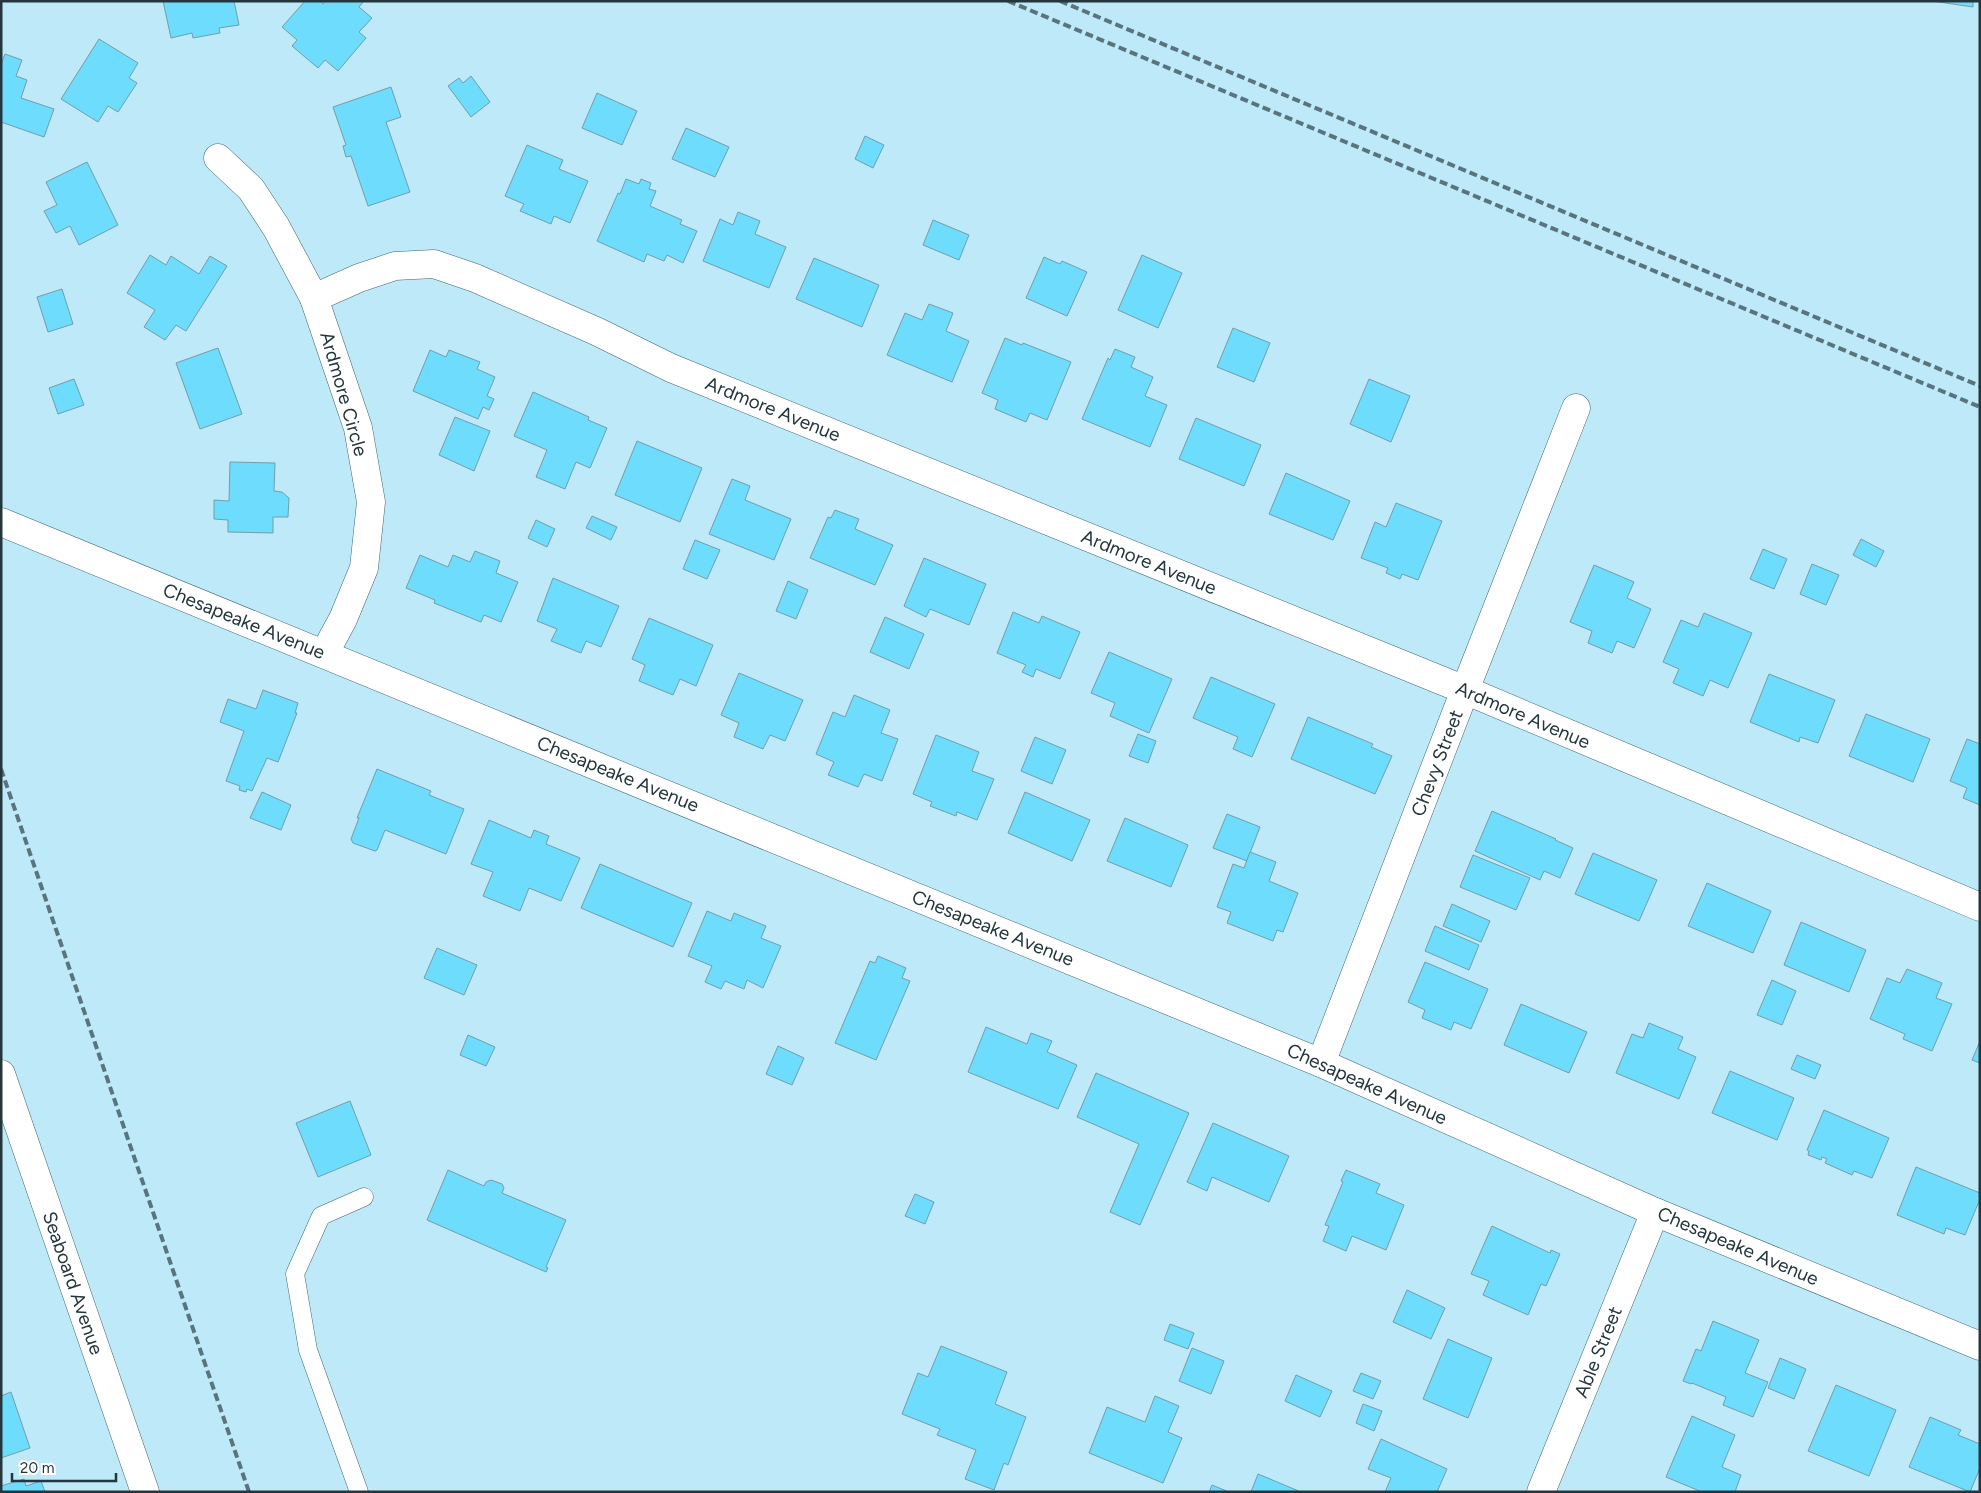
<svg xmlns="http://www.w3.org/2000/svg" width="1981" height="1493" font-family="Figtree,sans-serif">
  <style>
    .building { fill: #6edcfd; stroke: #739dab }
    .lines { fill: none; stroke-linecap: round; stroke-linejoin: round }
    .service-casing { stroke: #3f6774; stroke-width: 19 }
    .minor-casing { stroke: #3f6774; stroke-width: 29 }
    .tertiary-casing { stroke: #3f6774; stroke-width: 29 }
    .service { stroke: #fff; stroke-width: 18 }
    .minor { stroke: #fff; stroke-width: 28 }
    .tertiary { stroke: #fff; stroke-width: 28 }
    .rail { stroke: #59747c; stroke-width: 4; stroke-dasharray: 8 4; stroke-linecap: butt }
    .labels { text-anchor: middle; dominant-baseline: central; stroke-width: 4.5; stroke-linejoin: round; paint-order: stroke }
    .street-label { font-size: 19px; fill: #24363b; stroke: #fff }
  </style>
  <rect width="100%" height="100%" fill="#bde9f8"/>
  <g class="building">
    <path d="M163 1H234L239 25 219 28 220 33 193 38 192 33 171 38Z"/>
    <path d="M305 1H320L323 4 325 1H364L359 7 372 18 359 32 366 38 338 71 325 60 318 68 292 46 297 40 282 27Z"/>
    <path d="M1932 1H1973V7Z"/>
    <path d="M99 39 138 63 129 78 137 83 118 112 108 106 98 122 61 99Z"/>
    <path d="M5 54 22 60 16 76 27 80 21 98 54 109 44 137 1 122V64Z"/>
    <path d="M471 76 490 102 471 117 448 86 459 78 463 83Z"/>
    <path d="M391 87 401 117 386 122 410 192 368 206 351 156 346 157 343 146 346 145 333 107Z"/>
    <path d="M597 93 637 111 622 145 582 128Z"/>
    <path d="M686 128 729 147 715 177 672 159Z"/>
    <path d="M865 136 884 145 873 168 855 159Z"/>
    <path d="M527 145 563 160 559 169 588 181 570 223 554 216 551 224 520 211 524 204 505 196Z"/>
    <path d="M87 162 118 225 79 245 70 226 56 233 44 211 57 205 46 182Z"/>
    <path d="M626 179 639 184 641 179 651 183 649 189 656 191 650 206 682 220 680 224 697 231 683 263 667 255 664 261 647 254 644 262 597 241 618 193 620 194Z"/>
    <path d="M738 212 760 221 755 234 786 247 769 288 703 261 720 219 733 225Z"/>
    <path d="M933 220 969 235 959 260 923 245Z"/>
    <path d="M150 255 166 265 171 256 199 274 210 256 227 266 186 331 176 325 165 340 144 327 155 310 127 293Z"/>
    <path d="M1142 255 1182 273 1158 328 1118 310Z"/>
    <path d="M1044 257 1060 264 1062 261 1087 272 1067 316 1026 298Z"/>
    <path d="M814 258 879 285 862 327 796 299Z"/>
    <path d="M62 289 73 324 48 332 37 297Z"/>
    <path d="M929 304 953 313 946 331 969 341 952 382 887 355 905 313 922 320Z"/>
    <path d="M1233 328 1270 343 1254 382 1217 367Z"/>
    <path d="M1005 338 1022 345 1023 343 1071 362 1047 420 1030 413 1026 422 995 409 998 400 982 393Z"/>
    <path d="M218 348 242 414 200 429 176 363Z"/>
    <path d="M1115 349 1135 357 1131 367 1153 377 1145 396 1167 405 1150 447 1082 419 1108 358 1110 360Z"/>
    <path d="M430 350 446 357 449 350 480 362 477 369 495 377 487 396 494 399 489 410 483 407 478 419 413 391Z"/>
    <path d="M74 379 84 405 58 414 49 388Z"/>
    <path d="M1369 379 1410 396 1391 442 1350 424Z"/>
    <path d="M533 392 589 417 588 420 607 428 590 468 576 462 565 489 536 477 547 450 514 436Z"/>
    <path d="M455 417 490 431 474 471 439 455Z"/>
    <path d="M1196 418 1261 445 1244 486 1179 459Z"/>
    <path d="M637 441 702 468 680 522 615 495Z"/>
    <path d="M230 462 275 463 274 491 282 492 289 498 288 517H273V533L228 532V520L214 519V500L229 501Z"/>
    <path d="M1286 473 1350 501 1333 540 1269 514Z"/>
    <path d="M732 479 750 486 745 500 791 519 774 560 709 534Z"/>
    <path d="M1396 503 1442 521 1418 580 1402 574 1400 579 1386 573 1388 568 1361 558 1375 522 1386 527Z"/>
    <path d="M835 510 859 519 855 529 893 545 875 585 810 558 828 517 831 518Z"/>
    <path d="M592 516 617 527 611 540 586 528Z"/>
    <path d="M536 520 555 529 547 547 528 538Z"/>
    <path d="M1861 539 1884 551 1876 567 1853 555Z"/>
    <path d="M695 540 720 550 707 579 683 569Z"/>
    <path d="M1763 549 1787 559 1774 589 1750 579Z"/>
    <path d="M475 551 500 561 496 573 518 582 501 622 484 615 481 622 434 603 435 600 406 588 420 555 448 567 453 555 470 562Z"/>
    <path d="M924 558 986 584 969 625 930 609 926 617 904 606Z"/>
    <path d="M1812 564 1839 575 1826 605 1800 594Z"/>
    <path d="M1594 565 1634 582 1627 598 1651 609 1634 648 1617 641 1612 653 1588 643 1592 631 1570 622Z"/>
    <path d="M553 578 619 606 601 647 586 641 581 653 551 641 557 629 537 621Z"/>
    <path d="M788 581 808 590 796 619 776 611Z"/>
    <path d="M1013 612 1039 623 1042 616 1080 632 1060 679 1036 669 1033 677 1022 672 1026 665 997 653Z"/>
    <path d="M1704 613 1752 633 1728 688 1710 680 1703 696 1673 683 1679 669 1663 662 1681 620 1698 627Z"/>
    <path d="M885 617 924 634 909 669 870 652Z"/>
    <path d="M649 618 713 645 696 686 680 679 673 695 639 681 645 665 632 659Z"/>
    <path d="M1109 652 1172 679 1149 733 1110 716 1115 703 1091 693Z"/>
    <path d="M739 673 803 700 785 741 770 735 763 749 734 737 739 723 721 715Z"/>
    <path d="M1769 674 1835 700 1818 743 1800 737 1799 742 1750 722Z"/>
    <path d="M1211 677 1275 704 1252 757 1233 749 1238 737 1193 718Z"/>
    <path d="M263 690 298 703 295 713H297L278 762 267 758 252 791 247 789 246 792 239 790 240 786 226 781 244 731 220 722 228 699 256 709Z"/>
    <path d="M854 695 890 710 881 733 898 739 882 781 864 774 858 787 828 775 834 762 816 754 833 712 845 717Z"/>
    <path d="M1866 714 1930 739 1913 782 1849 756Z"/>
    <path d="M1308 717 1373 744 1371 747 1392 756 1375 794 1291 759Z"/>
    <path d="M1138 734 1156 741 1148 763 1129 756Z"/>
    <path d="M936 735 979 752 972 771 994 779 977 820 957 812 956 816 930 806 932 802 913 794Z"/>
    <path d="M1035 737 1066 750 1052 784 1021 771Z"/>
    <path d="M1967 739 1980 744V805L1963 798 1967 788 1950 781Z"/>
    <path d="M377 769 431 791 429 795 464 809 446 854 385 830 377 850 375 851 353 843 351 839 359 818H357Z"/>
    <path d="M262 792 291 805 281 830 250 818Z"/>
    <path d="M1025 792 1090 820 1072 861 1008 833Z"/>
    <path d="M1492 811 1556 839 1555 840 1573 848 1560 878 1544 871 1540 880 1475 851Z"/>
    <path d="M1227 814 1260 827 1247 861 1213 848Z"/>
    <path d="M1125 818 1188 845 1171 887 1107 861Z"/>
    <path d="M489 820 531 838 534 830 549 836 546 844 580 858 561 901 529 888 520 911 483 896 493 872 471 864Z"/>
    <path d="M1250 852 1276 862 1269 881 1298 893 1283 932 1277 930 1273 941 1227 923 1231 912 1217 907 1233 864 1244 868Z"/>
    <path d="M1593 853 1657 880 1639 921 1575 894Z"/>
    <path d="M1473 855 1530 878 1516 910 1460 887Z"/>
    <path d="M600 864 692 903 673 947 581 908Z"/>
    <path d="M1707 883 1771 911 1753 953 1688 926Z"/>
    <path d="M1452 904 1490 921 1481 942 1443 926Z"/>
    <path d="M707 911 731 921 734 913 766 926 761 938 781 946 763 988 747 980 744 989 725 981 721 989 705 982 712 966 688 956Z"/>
    <path d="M1801 922 1866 950 1849 992 1784 965Z"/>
    <path d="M1435 926 1479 945 1469 970 1425 951Z"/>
    <path d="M437 948 477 965 464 995 424 978Z"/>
    <path d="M878 956 906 968 902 978 910 981 876 1060 835 1043 870 961 875 963Z"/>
    <path d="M1425 962 1488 989 1471 1029 1454 1022 1451 1030 1422 1018 1425 1010 1408 1002Z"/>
    <path d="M1907 969 1942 983 1936 998 1952 1004 1932 1051 1903 1039 1905 1034 1870 1019 1887 978 1900 983Z"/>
    <path d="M1772 980 1796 991 1782 1025 1757 1015Z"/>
    <path d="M1521 1004 1587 1032 1569 1073 1504 1045Z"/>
    <path d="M1649 1023 1683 1037 1678 1049 1696 1057 1679 1099 1616 1073 1632 1034 1643 1038Z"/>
    <path d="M986 1027 1027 1044 1031 1033 1052 1041 1047 1052 1077 1065 1058 1109 968 1072Z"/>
    <path d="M468 1035 495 1047 486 1066 460 1055Z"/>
    <path d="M1980 1041V1063L1972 1060Z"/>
    <path d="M778 1046 804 1058 792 1085 766 1074Z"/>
    <path d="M1797 1055 1821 1065 1815 1079 1791 1069Z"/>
    <path d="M1730 1071 1794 1098 1777 1140 1712 1113Z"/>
    <path d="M1096 1073 1189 1113 1140 1225 1110 1212 1139 1144 1077 1117Z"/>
    <path d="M350 1101 371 1155 318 1177 296 1123Z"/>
    <path d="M1824 1110 1889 1138 1872 1178 1854 1171 1852 1175 1825 1163 1827 1159 1822 1157 1821 1160 1808 1155 1809 1151 1807 1150Z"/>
    <path d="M1213 1123 1289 1156 1269 1202 1212 1177 1207 1191 1187 1182Z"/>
    <path d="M1916 1167 1980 1193V1199L1965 1235 1946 1228 1944 1234 1897 1215Z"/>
    <path d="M448 1170 484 1186 486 1182 491 1180 502 1184 504 1188 502 1193 566 1220 546 1267 548 1268 546 1272 427 1220Z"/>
    <path d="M1346 1170 1380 1184 1376 1193 1404 1205 1386 1250 1352 1236 1346 1251 1323 1241 1329 1226 1325 1225 1343 1182 1341 1181Z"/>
    <path d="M915 1194 934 1202 925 1224 905 1216Z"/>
    <path d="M1492 1226 1550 1253 1551 1250 1560 1254 1546 1286 1541 1284 1528 1315 1483 1295 1489 1281 1471 1274Z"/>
    <path d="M1407 1290 1445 1308 1431 1339 1393 1322Z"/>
    <path d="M1713 1321 1759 1340 1745 1373 1768 1382 1753 1417 1723 1405 1726 1397 1692 1383 1691 1384 1683 1381 1696 1349 1701 1351Z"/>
    <path d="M1170 1324 1194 1333 1188 1349 1164 1340Z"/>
    <path d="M1448 1339 1492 1358 1468 1418 1423 1399Z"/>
    <path d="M941 1346 1007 1372 995 1404 1026 1417 1008 1465 1004 1463 994 1490 965 1479 976 1450 937 1435 940 1429 902 1414 918 1373 928 1377Z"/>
    <path d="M1192 1348 1224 1361 1211 1394 1179 1381Z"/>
    <path d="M1780 1358 1806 1369 1794 1399 1768 1388Z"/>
    <path d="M1361 1373 1381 1381 1373 1399 1353 1391Z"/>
    <path d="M1296 1375 1332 1391 1320 1417 1285 1401Z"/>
    <path d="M1836 1385 1896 1410 1869 1476 1808 1451Z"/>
    <path d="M11 1392 30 1448 1 1458V1396Z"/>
    <path d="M1155 1396 1179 1406 1168 1432 1182 1438 1163 1483 1089 1453 1107 1407 1145 1422Z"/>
    <path d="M1363 1404 1382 1411 1374 1431 1356 1423Z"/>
    <path d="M1692 1416 1735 1435 1722 1467 1741 1475 1735 1492H1702L1666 1477Z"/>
    <path d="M1930 1417 1961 1430 1958 1435 1980 1444V1468L1970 1492 1909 1467Z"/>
    <path d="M1381 1439 1447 1469 1437 1492H1385L1391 1478 1368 1469Z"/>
    <path d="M1258 1474 1301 1492H1251Z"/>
    <path d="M24 1479 26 1486 41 1481 45 1492H1V1486Z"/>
    <path d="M1212 1485 1229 1492H1209Z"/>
  </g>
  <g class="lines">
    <defs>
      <path id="service" d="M359 1492 308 1350 295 1274 321 1216 364 1197"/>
      <g id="minor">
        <path d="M218 158 251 189 276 227 314 298 358 428 371 502 364 568 343 619 324 654"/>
        <path d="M314 298 359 278 395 266 434 264 475 278 598 332 671 368 1465 690 1980 907"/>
        <path d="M1321 1063 1465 690 1576 408"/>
        <path d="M1 1074 145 1492"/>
        <path d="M1541 1492 1655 1212"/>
      </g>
      <path id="tertiary" d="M1 522 1321 1063 1655 1212 1980 1346"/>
    </defs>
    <use href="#service" class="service-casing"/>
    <use href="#minor" class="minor-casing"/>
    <use href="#tertiary" class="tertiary-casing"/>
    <use href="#service" class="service"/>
    <use href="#minor" class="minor"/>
    <use href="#tertiary" class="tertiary"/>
    <g class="rail">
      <path d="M1008 1 1980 407"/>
      <path d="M1060 1 1980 386"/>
      <path d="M1 769 249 1492"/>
    </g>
  </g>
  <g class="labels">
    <g class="street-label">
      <text transform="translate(344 394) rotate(74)">Ardmore Circle</text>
      <text transform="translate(773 409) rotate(22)">Ardmore Avenue</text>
      <text transform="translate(1149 562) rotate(22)">Ardmore Avenue</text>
      <text transform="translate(244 621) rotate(22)">Chesapeake Avenue</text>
      <text transform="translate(1523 715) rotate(23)">Ardmore Avenue</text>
      <text transform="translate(1437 763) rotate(-69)">Chevy Street</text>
      <text transform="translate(618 774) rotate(22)">Chesapeake Avenue</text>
      <text transform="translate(993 928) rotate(22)">Chesapeake Avenue</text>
      <text transform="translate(1367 1084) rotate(24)">Chesapeake Avenue</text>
      <text transform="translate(1738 1246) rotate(23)">Chesapeake Avenue</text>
      <text transform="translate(73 1283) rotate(71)">Seaboard Avenue</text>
      <text transform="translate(1598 1352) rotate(-68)">Able Street</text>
    </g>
  </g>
  <rect width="1981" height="1493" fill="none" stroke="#24363b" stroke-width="5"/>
  <path d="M12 1473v8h104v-8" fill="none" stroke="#24363b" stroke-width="2.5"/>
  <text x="20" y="1473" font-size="15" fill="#24363b" stroke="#ffffff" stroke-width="4" paint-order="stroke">20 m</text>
</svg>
